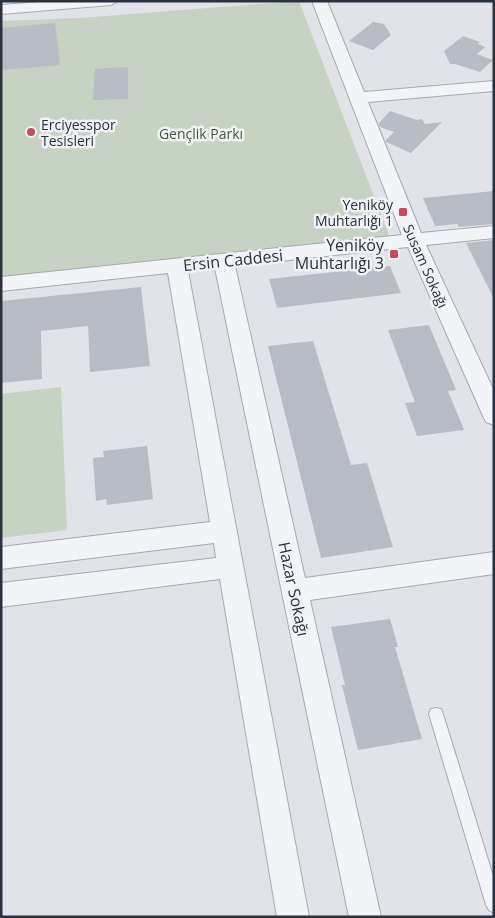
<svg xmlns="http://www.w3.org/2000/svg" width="495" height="918" font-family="'Open Sans',sans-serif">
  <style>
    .green { fill: #c6d2c2 }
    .building { fill: #b8bcc5 }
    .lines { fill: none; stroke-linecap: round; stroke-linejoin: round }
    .lane-casing { stroke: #a6aab2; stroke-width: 2 }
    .street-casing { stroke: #a6aab2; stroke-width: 2 }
    .lane { fill: #f3f4f7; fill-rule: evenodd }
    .street { fill: #f3f4f7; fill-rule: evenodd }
    .poi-dot { fill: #c54e5c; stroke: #f0f2f6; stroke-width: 2 }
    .labels { text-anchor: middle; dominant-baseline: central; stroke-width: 5; stroke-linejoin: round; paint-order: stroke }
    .far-poi-label { font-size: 14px; fill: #2a313f; stroke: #f0f2f6; text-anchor: start }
    .far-park-label { font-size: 14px; fill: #3e5938; stroke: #f0f2f6 }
    .far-street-label { font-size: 14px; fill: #2a313f; stroke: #f0f2f6 }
    .poi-label { font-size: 16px; fill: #2a313f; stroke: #f0f2f6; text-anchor: end }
    .street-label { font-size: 16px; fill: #2a313f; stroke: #f0f2f6 }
  </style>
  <rect width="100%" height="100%" fill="#e1e3e8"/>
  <g class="green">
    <path d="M299 1 390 238 1 278V21L80 18Z"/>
    <path d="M61 387 67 530 1 538V394Z"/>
  </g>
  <g class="building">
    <path d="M373 22 384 24 391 35 373 50 349 41Z"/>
    <path d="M55 23 60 65 1 70V28Z"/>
    <path d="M463 36 480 42 478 44 485 47 477 54 493 60 480 72 455 64H450L444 51Z"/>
    <path d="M128 67V99L93 100 95 69Z"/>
    <path d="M390 111 417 120 422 119 425 124 442 122 411 153 386 142V140L394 132 380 127 379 123Z"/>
    <path d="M494 191V224L459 227 457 224 435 226 423 198Z"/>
    <path d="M494 240V299L466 243Z"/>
    <path d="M390 266 401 293 277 308 269 279Z"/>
    <path d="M141 287 150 366 90 372 88 326 41 331 42 379 1 383V301Z"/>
    <path d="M429 325 456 390 448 391 464 430 417 436 405 403 415 402 388 330Z"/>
    <path d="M313 341 351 465 367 463 393 547 321 558 268 346Z"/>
    <path d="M147 446 153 499 107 505 106 499 96 501 93 458 104 457 103 451Z"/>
    <path d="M390 619 398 647H395L422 739 358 750 342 685H345L331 627Z"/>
  </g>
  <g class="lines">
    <defs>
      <path id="lane" d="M436 708 441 709 443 714 494 879V913L489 910 486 905 429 714 431 709Z"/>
      <g id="street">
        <path d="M53 1H118L111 5 1 14V5Z"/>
        <path d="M312 1H327L364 92 494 81V91L368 102 421 233 494 226V238L426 245 494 391V425L486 422 483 416 408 247 235 266 305 578 494 552V574L310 600 381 917H349L215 268 188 271 309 917H277L220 579 1 607V583L216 558 214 543 1 569V547L210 522 168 273 1 291V277L402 235Z"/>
      </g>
    </defs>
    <use href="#lane" class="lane-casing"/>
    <use href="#street" class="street-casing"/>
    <use href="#lane" class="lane"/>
    <use href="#street" class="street"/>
  </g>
  <g class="poi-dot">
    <circle cx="31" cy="132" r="5"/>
    <rect x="398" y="207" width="10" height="10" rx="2.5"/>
    <rect x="389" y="249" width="10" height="10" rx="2.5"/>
  </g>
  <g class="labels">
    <g class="far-poi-label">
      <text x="41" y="124">Erciyesspor<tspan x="41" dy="16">Tesisleri</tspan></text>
      <text x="393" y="204" text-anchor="end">Yeniköy<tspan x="393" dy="16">Muhtarlığı 1</tspan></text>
    </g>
    <g class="far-park-label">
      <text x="201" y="133">Gençlik Parkı</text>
    </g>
    <g class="far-street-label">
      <text transform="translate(426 266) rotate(66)">Susam Sokağı</text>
    </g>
    <g class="poi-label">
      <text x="384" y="245">Yeniköy<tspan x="384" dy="18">Muhtarlığı 3</tspan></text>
    </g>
    <g class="street-label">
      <text transform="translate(233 260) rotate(-6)">Ersin Caddesi</text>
      <text transform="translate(294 589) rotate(78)">Hazar Sokağı</text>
    </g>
  </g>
  <rect width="495" height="918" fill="none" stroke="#2a313f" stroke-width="5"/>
</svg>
